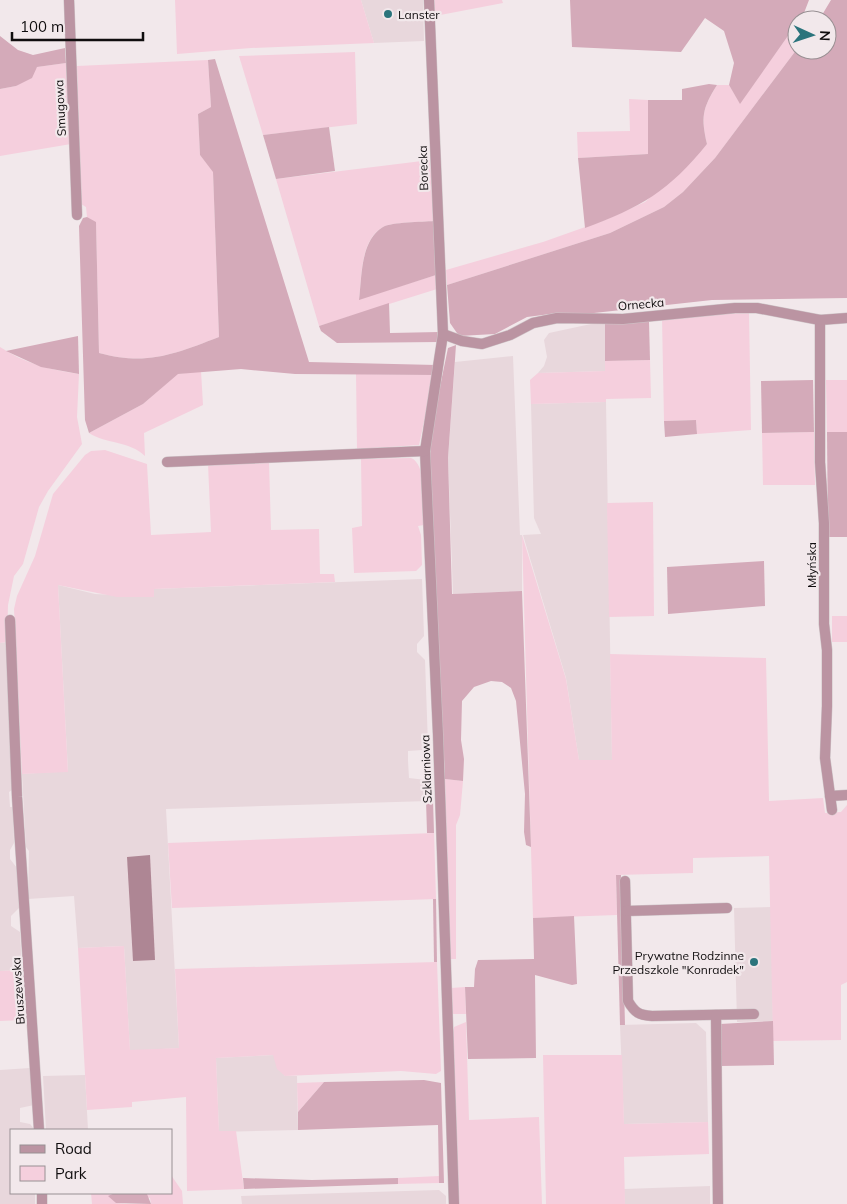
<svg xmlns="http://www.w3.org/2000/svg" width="847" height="1204" font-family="Mulish,sans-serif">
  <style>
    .built { fill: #e8d7dc }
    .green { fill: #f5cfdd }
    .forest { fill: #d4aab9 }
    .water { fill: #ae8694 }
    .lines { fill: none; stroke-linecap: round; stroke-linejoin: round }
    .street-casing { stroke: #cec5c8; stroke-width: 11 }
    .street { stroke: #bb94a2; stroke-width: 10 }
    .poi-dot { fill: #2b747c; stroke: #f2e8eb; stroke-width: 2 }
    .labels { text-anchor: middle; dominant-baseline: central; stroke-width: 4.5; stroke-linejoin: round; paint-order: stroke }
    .poi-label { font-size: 12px; fill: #100d0e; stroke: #f2e8eb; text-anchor: start }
    .street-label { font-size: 12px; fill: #100d0e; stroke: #f2e8eb }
  </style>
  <rect width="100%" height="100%" fill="#f2e8eb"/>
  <g class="built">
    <path d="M361 0H423L424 41 374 43Z"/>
    <path d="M605 321V371L538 373 544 366 547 357 544 340 549 333Z"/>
    <path d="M513 356 520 535H522V591L453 594 448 458 455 362Z"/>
    <path d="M606 402 612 760H579L566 678 523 535 541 534 534 518 531 404Z"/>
    <path d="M422 579 424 636 417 644V652L425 660 428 745 422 750 408 751V761L409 778 426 780V786L429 787V801L166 809 179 1048 130 1051 124 946 78 948 74 896 28 899 29 851 26 847 22 774 68 771 58 585 95 594 154 597V589Z"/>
    <path d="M7 642 13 789 9 792 10 807H13L14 843 10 850V859L17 868 19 908 11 916V926L20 932 22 970 0 971V643Z"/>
    <path d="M771 907 773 1021 737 1022 734 908Z"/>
    <path d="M696 1023 706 1032 708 1122 624 1124 620 1025Z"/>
    <path d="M274 1055 285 1076H297L298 1130 219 1132 216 1058Z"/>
    <path d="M30 1068 32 1070 34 1105 20 1108V1122L30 1124 35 1130H11V1193H35V1204H0V1070Z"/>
    <path d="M85 1075 88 1130H46L43 1076Z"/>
    <path d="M710 1186V1204H625L624 1189Z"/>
    <path d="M439 1190 446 1196V1204H242L241 1196Z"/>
  </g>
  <g class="green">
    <path d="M175 0H361L374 43 251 48 177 54Z"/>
    <path d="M434 0H502L503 3 435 16Z"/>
    <path d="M797 23V49L715 158 683 192 664 207 610 233 447 285 446 270 543 242 605 220 645 202 707 144C701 117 702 109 717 85H729L740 103Z"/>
    <path d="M355 52 357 124 263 135 239 56Z"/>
    <path d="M208 60 211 107 198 114 200 155 213 171 219 337C175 354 147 366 99 353L96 223 87 217 86 207 81 204 77 66Z"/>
    <path d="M66 63 71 144 0 156V89L16 86 37 67Z"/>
    <path d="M629 99 648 100V154L578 158 577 132 630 131Z"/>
    <path d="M430 160 434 221C422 222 392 222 383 227 360 240 362 276 359 299L436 275 437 289 319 326 276 179Z"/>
    <path d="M746 310 749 313 751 430 697 434 696 420 664 421 662 318Z"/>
    <path d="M0 347C24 363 50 370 79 374L77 417 82 444 48 491 39 507 23 564 14 576 8 605 7 642 0 643Z"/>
    <path d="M650 360 651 398 606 399V402L531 404 530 380 538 373 605 371V361Z"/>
    <path d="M201 371 203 405 144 433 145 456C130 441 106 444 89 433L143 404 177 374Z"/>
    <path d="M356 374 434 375 419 445 357 449Z"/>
    <path d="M826 380H847V432H827Z"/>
    <path d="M814 432 815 485H763L762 433Z"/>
    <path d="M105 450 147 464 151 535 211 532 208 464 269 462 271 530 319 529 320 574H334L335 582 154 589V597H117L58 585 68 772 22 774 14 609 17 596 35 556 53 494 85 455 91 451Z"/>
    <path d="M411 458C428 465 423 509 424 525L418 526 421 535 422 565 416 571 354 573 352 528 362 526 361 459Z"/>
    <path d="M653 502 654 616 609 617 607 503Z"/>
    <path d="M522 535 566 679 579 760H612L610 654 766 658 769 801 823 798 825 813 841 812 847 805V982L841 985V1040L773 1041 769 856 693 858V873L616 875 617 915 533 918Z"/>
    <rect x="832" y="616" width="15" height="26"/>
    <path d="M445 779 463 781 460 815 456 825V959H449Z"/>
    <path d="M434 833 436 899 172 908 168 843Z"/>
    <path d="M124 946 130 1050 179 1048 175 969 437 962 441 1071 436 1074 401 1071 285 1076 277 1069 273 1055 216 1058 219 1131H236L244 1189 187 1191 186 1097 132 1102V1107L87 1110 78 948Z"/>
    <path d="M22 970 23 995 17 1000V1006L24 1011V1020L0 1021V971Z"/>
    <path d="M465 987 466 1014H451V988Z"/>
    <path d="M466 1022 469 1120 539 1117 542 1204H459L453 1031 454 1027Z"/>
    <path d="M543 1055H622L624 1124 708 1122 709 1154 624 1157 625 1204H546Z"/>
    <path d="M324 1082 298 1112 297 1083Z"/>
    <path d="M171 1175 182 1191 183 1204H151L150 1198 128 1193H171Z"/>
    <path d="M439 1176V1183L398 1184V1178Z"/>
    <path d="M91 1193H115H113L116 1203 125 1204H92Z"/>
  </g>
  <g class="forest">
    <path d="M570 0H809L804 13 740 104 729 85 734 63 724 31 705 18 681 52 572 47Z"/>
    <path d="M831 0H847V298L712 300 594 313H558L527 317 495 334 459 336 450 323 447 285 610 233 664 207 683 192 715 158 797 49 827 50V20H819Z"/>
    <path d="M0 36 18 50 33 55 65 48 66 63 37 67 32 78 16 86 0 89Z"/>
    <path d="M215 59 309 362 436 365 434 375 295 374 241 369 178 374 143 404 89 433 85 420 79 226 83 218 87 217 96 222 99 353C147 366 175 354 219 337L213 172 200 155 198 114 211 107 208 60Z"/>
    <path d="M709 84 717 85C702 109 701 117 707 144 669 191 640 208 585 228L578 158 648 154V100H682V89Z"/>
    <path d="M329 127 335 171 276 179 263 135Z"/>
    <path d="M434 221 436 275 359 300C362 277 360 241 383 227 392 222 422 222 434 221Z"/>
    <path d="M389 303 390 333 439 332V342L337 343 321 331 319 326Z"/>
    <path d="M605 321 649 322 650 360 605 361Z"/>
    <path d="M78 336 79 374 41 367 6 351Z"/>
    <path d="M456 345 448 458 452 594 522 591 531 847 526 845 524 832 525 794 516 701 511 688 502 682 491 681 474 687 462 701 461 740 464 759 463 781 445 779 429 458 431 430 448 348Z"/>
    <path d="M813 380 814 432 762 433 761 381Z"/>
    <path d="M696 420 697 434 665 437 664 421Z"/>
    <path d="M827 432H847V537H828Z"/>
    <path d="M764 561 765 606 668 614 667 567Z"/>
    <path d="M426 801H433L434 833H427Z"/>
    <path d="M616 875H621L625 1025H620Z"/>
    <path d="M433 899H436L437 962H434Z"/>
    <path d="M574 916 577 984 572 985 535 975 536 1058 468 1059 465 987H474L475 969 478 960 534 959 533 918Z"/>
    <path d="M773 1021 774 1065 721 1066 720 1024Z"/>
    <path d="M424 1080 441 1083 444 1183H439L438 1125 298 1130V1112L324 1082Z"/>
    <path d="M243 1178 312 1180 398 1178V1184L244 1189Z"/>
    <path d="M115 1193 147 1194 151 1204 116 1203 108 1196Z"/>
  </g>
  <path class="water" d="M150 855 155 960 133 961 127 857Z"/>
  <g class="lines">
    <defs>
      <g id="street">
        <path d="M69 0 77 215"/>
        <path d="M429 0 443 334 425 451 438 734 454 1204"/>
        <path d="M820 320V462L824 523V624L827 650V706L825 758 832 810"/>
        <path d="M443 334 462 341 482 344 510 335 533 323 557 318 623 319 735 308H757L820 320 847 318"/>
        <path d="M167 462 425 451"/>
        <path d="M10 620 17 797 39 1130"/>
        <path d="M830 796 847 795"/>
        <path d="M625 881 628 1001C635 1013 639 1015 652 1016L754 1014"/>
        <path d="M626 911 727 908"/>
        <path d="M716 1015 718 1204"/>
        <path d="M42 1193V1204"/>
      </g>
    </defs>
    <use href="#street" class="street-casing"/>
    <use href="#street" class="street"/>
  </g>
  <g class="poi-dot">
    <circle cx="388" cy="14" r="5"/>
    <circle cx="754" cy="962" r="5"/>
  </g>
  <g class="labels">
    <g class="poi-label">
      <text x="398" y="14">Lanster</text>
      <text x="744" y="955" text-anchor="end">Prywatne Rodzinne<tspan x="744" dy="14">Przedszkole "Konradek"</tspan></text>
    </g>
    <g class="street-label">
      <text transform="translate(60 108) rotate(-93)">Smugowa</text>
      <text transform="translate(423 168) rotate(-92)">Borecka</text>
      <text transform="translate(641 304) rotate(-5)">Ornecka</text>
      <text transform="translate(811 565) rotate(-90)">Młyńska</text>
      <text transform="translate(426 769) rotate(-92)">Szklarniowa</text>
      <text transform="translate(18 991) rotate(-94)">Bruszewska</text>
    </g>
  </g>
  <rect x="10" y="1129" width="162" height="65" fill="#f2e8eb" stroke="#989093"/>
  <rect x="20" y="1145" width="25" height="8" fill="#bb94a2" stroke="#989093"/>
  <text x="55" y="1154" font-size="15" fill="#100d0e">Road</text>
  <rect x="20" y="1166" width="25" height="15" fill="#f5cfdd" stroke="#989093"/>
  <text x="55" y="1179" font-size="15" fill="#100d0e">Park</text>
  <g transform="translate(812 35) rotate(93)"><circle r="24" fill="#f2e8eb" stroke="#989093"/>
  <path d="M0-4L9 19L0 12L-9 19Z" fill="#2b747c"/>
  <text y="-8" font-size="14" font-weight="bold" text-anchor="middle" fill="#100d0e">N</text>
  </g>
  <path d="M12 32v8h131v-8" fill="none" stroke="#100d0e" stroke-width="2.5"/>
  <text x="20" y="32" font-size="15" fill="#100d0e" stroke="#f2e8eb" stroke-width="4" paint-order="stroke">100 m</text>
</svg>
